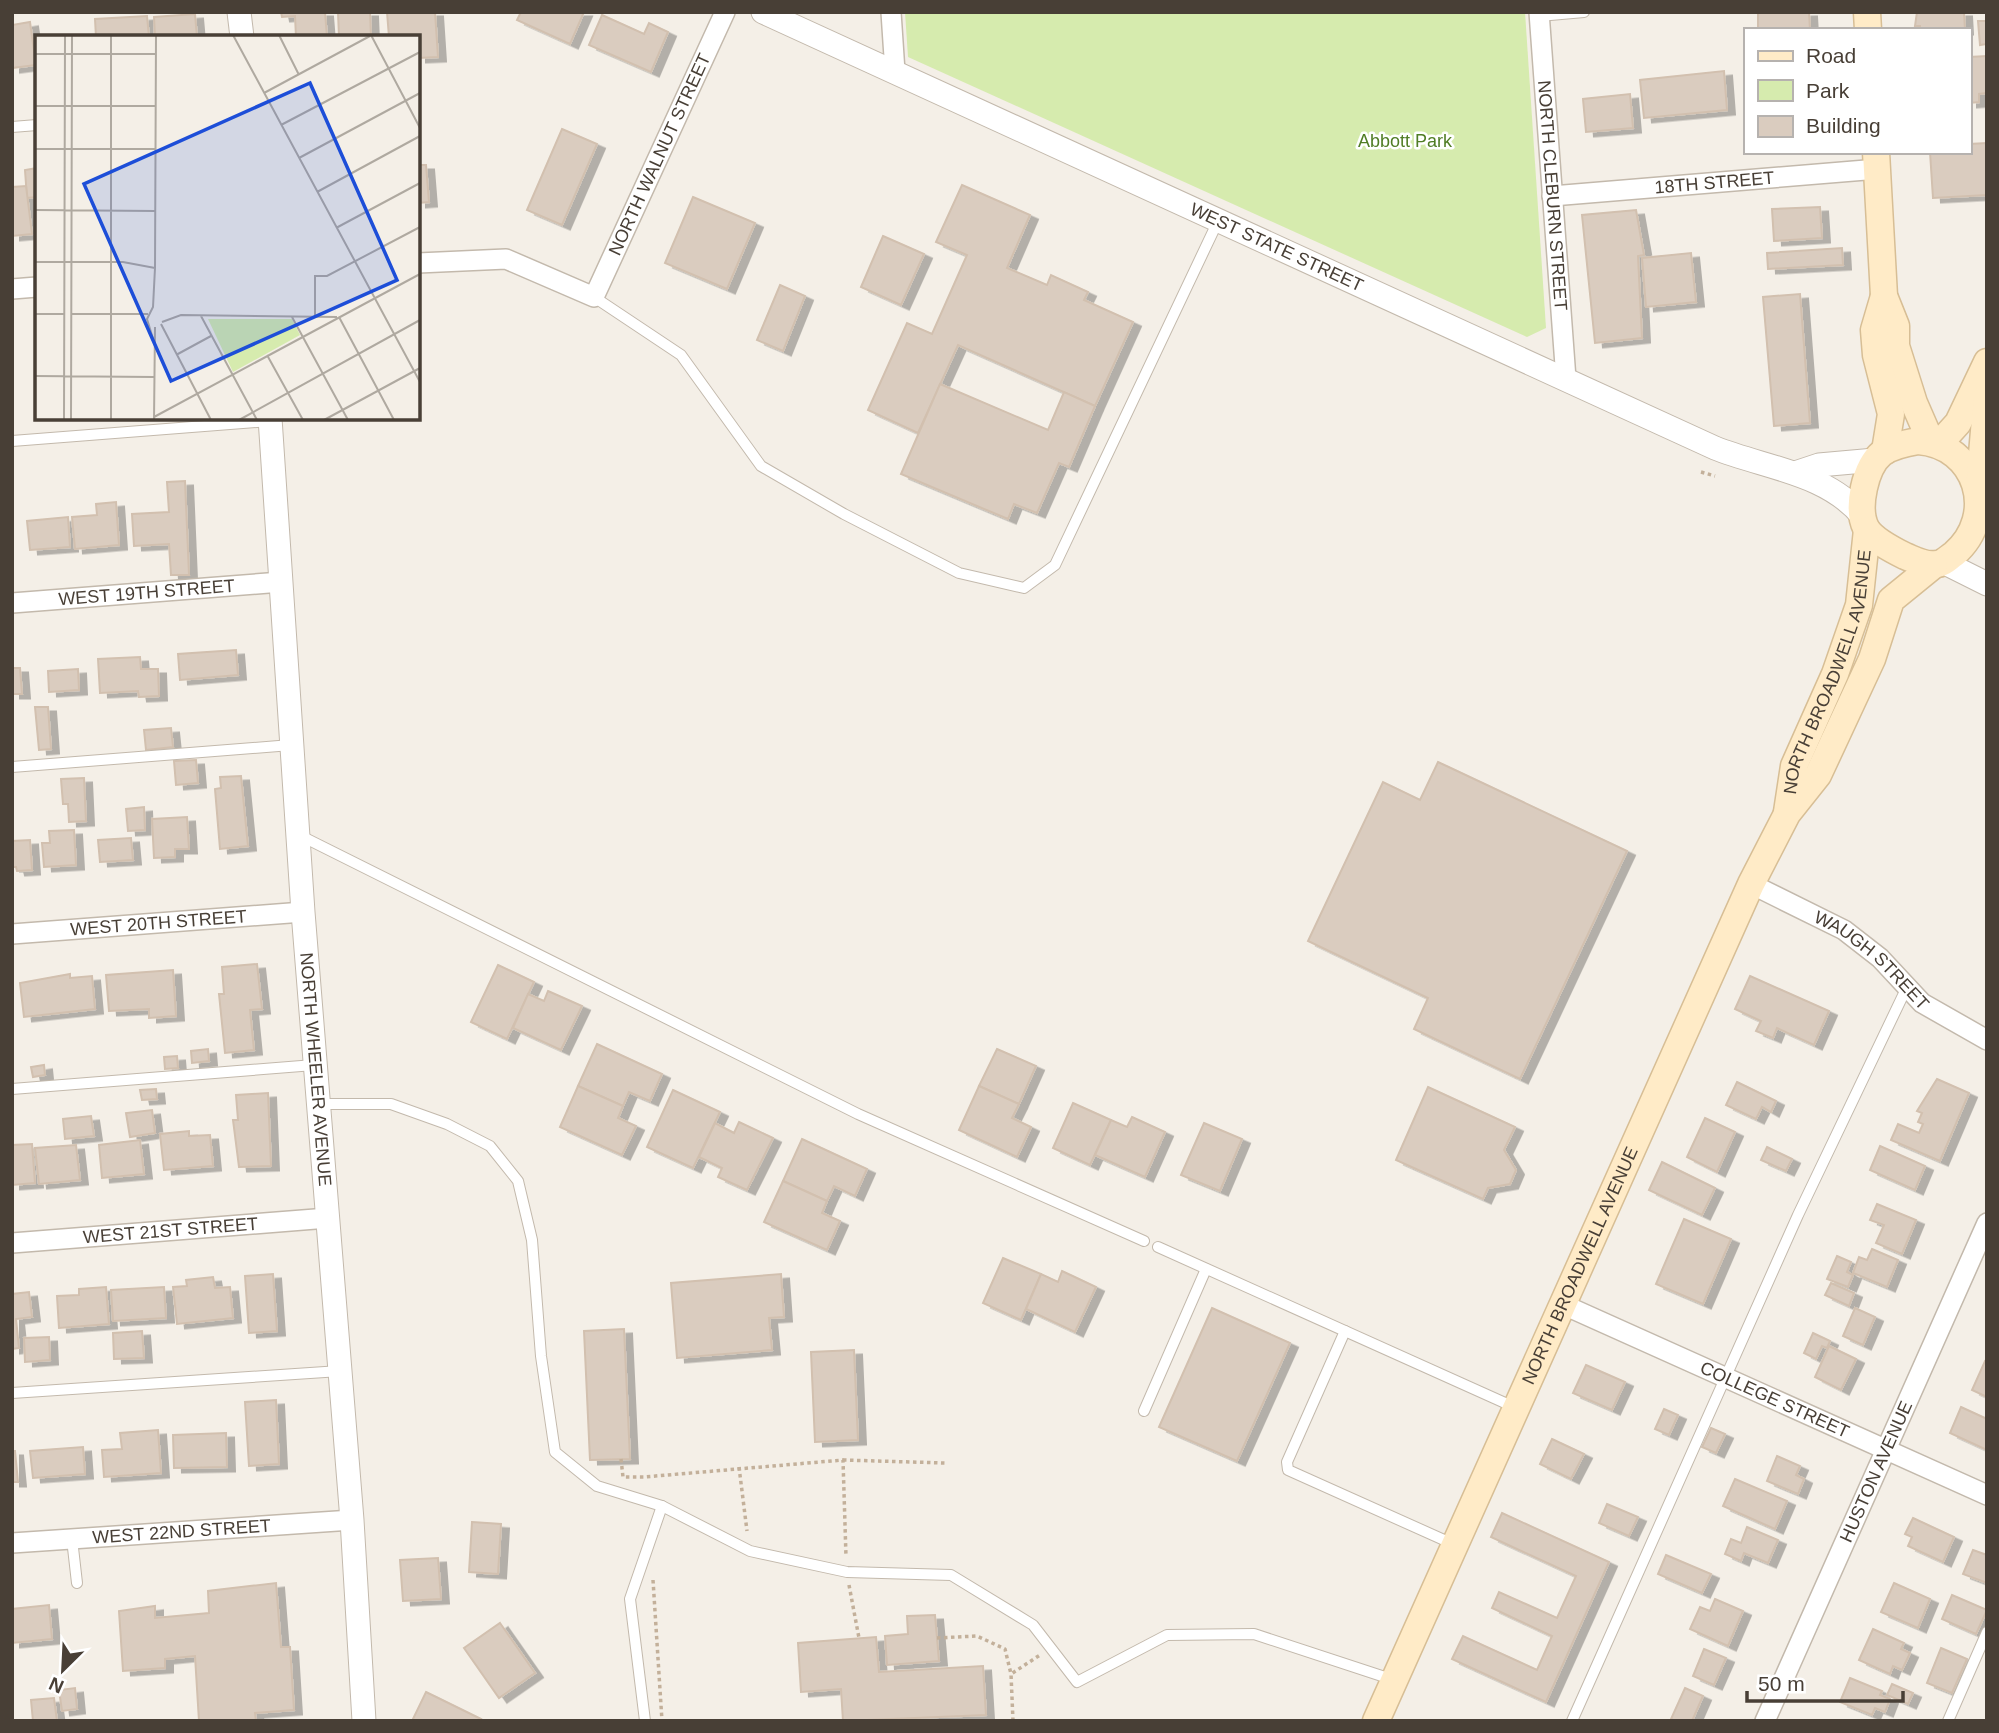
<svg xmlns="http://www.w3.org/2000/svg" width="1999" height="1733" font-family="Helvetica,sans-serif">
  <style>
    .green { fill: #d6ebae }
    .building { fill: #daccbf; stroke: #d2c0af; stroke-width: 2; filter: url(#shadow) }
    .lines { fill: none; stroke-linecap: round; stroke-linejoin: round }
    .service-casing { stroke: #c3b9ac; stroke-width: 12 }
    .minor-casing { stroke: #c3b9ac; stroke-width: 22 }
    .tertiary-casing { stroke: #c3b9ac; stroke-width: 25 }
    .secondary-casing { stroke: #d7be95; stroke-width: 29 }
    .path { stroke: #c3b09a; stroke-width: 3.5; stroke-dasharray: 3.5 3.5; stroke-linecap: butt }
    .service { stroke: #fff; stroke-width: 10 }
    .minor { stroke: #fff; stroke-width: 19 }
    .tertiary { stroke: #fff; stroke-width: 23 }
    .secondary { stroke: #ffebc7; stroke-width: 26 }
    .labels { text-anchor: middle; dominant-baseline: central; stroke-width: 5; stroke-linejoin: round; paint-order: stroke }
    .park-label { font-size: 18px; fill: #507d25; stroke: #fff }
    .street-label { font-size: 18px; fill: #483f36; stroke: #fff }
    .inset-road { fill: none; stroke: #afa9a0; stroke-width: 2 }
    .view { fill: #1d4ed8; fill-opacity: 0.15; stroke: #1d4ed8; stroke-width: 3.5 }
    .inset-edge { fill: none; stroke: #483f36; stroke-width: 3.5 }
  </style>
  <defs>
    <filter id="shadow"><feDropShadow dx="8" dy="4.5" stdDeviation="0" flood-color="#0004"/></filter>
  </defs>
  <rect width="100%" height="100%" fill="#f4efe7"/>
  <path class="green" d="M905 12H1525L1546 328 1527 337 908 57Z"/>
  <g class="building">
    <path d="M281 12H325L327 37H296L295 16 282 17Z"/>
    <path d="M338 12H370L371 37H339Z"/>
    <path d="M387 12H435L438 57 418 58V37H389Z"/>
    <path d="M521 12H584L570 44 517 20Z"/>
    <path d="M1809 12 1810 30H1758V13Z"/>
    <path d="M1917 12H1964L1965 30H1920V26H1915Z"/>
    <path d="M195 14 197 37H155L154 17Z"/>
    <path d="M602 15 644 34 649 23 668 32 651 72 589 45Z"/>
    <path d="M147 16 149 37H96L95 19Z"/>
    <path d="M1978 21H1987V44L1980 45Z"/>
    <path d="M30 22 36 65 12 68V25Z"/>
    <path d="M1987 56V93L1979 94V102L1969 103V57Z"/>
    <path d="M1724 71 1727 110 1644 118 1640 80Z"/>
    <path d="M1630 94 1633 128 1586 132 1583 99Z"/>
    <path d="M562 129 597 144 562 225 527 210Z"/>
    <path d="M1987 143V195L1933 198 1930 152H1969V144Z"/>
    <path d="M418 165H426L429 202 418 203Z"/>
    <path d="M37 168V197L27 198 25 170Z"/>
    <path d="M962 185 1030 215 1007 268 1047 285 1051 275 1088 292 1084 300 1133 322 1095 406 958 345 918 433 868 410 907 323 932 334 967 255 936 242Z"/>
    <path d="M26 186 32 234 12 236V187Z"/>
    <path d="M693 197 755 223 727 289 665 263Z"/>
    <path d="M1820 207 1822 238 1774 241 1772 209Z"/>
    <path d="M1636 210 1644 255 1638 256 1642 338 1595 343 1582 215Z"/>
    <path d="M883 236 924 254 901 305 861 287Z"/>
    <path d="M1842 248 1843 265 1768 269 1767 253Z"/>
    <path d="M1691 253 1696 302 1646 307 1642 258Z"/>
    <path d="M780 285 805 296 783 351 757 340Z"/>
    <path d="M1800 294 1810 423 1774 426 1763 297Z"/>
    <path d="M940 384 1048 430 1064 392 1095 406 1069 467 1059 463 1037 513 1014 504 1008 519 901 474Z"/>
    <path d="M185 481 189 575H171L169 544 134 546 132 514 169 512 167 482Z"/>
    <path d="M116 502 119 545 75 549 72 517 97 515 96 504Z"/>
    <path d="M68 517 70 547 30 550 27 521Z"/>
    <path d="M236 650 238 675 180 680 178 654Z"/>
    <path d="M140 657 141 669H158L159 696 139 697 138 691 100 693 98 659Z"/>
    <path d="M12 668H20L22 694H12Z"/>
    <path d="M78 669 79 690 49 692 48 671Z"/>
    <path d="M35 707H48L51 749 39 750Z"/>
    <path d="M171 728 173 747 146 750 144 730Z"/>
    <path d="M196 760 198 783 176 785 174 761Z"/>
    <path d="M1438 762 1627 851 1520 1079 1414 1029 1428 998 1308 941 1383 782 1420 800Z"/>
    <path d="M241 776 248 846 220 849 215 789 221 788 220 777Z"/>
    <path d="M84 778 86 821 69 822 68 804H63L61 779Z"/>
    <path d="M144 807 145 830 128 831 126 809Z"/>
    <path d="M187 817 189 849H175V857L154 858 152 819Z"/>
    <path d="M74 830 76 865 44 867 42 843H50L49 831Z"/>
    <path d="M131 838 133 860 100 862 98 840Z"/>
    <path d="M30 840 32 870 17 871 16 867H12V841Z"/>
    <path d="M257 964 262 1009 250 1010 254 1050 225 1053 219 994H224L222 967Z"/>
    <path d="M498 965 534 982 507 1039 471 1022Z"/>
    <path d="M173 970 176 1016 149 1018V1009L109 1011 106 975Z"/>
    <path d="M70 974V978L92 976 95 1009 24 1017 20 983Z"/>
    <path d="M1750 976 1829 1011 1814 1045 1777 1028 1773 1038 1756 1031 1761 1021 1735 1009Z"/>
    <path d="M548 991 582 1006 561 1050 513 1028 528 994 544 1001Z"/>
    <path d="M597 1044 662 1074 650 1101 629 1092 623 1106 578 1086Z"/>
    <path d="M208 1049 209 1061 192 1063 191 1051Z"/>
    <path d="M997 1049 1036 1066 1019 1104 979 1086Z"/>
    <path d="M177 1056 178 1068 165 1069 164 1057Z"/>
    <path d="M44 1065 45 1075 33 1077 31 1067Z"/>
    <path d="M1937 1079 1969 1093 1940 1161 1891 1140 1898 1124 1919 1133 1923 1124 1918 1122 1922 1113 1917 1111Z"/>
    <path d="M1737 1082 1776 1101 1771 1112 1762 1107 1756 1119 1726 1105Z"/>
    <path d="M578 1086 623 1106 618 1118 636 1126 622 1155 560 1127Z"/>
    <path d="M979 1086 1019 1104 1012 1118 1031 1127 1017 1157 959 1130Z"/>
    <path d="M1428 1087 1515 1127 1504 1150 1516 1170 1510 1184 1488 1188 1483 1199 1396 1160Z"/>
    <path d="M156 1089 157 1099 142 1100 140 1090Z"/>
    <path d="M673 1090 720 1112 693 1168 647 1147Z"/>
    <path d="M268 1093 271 1166 239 1167 233 1120H238L236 1095Z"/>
    <path d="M1073 1103 1111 1120 1090 1165 1053 1148Z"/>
    <path d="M152 1110 155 1133 130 1137 126 1113Z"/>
    <path d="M91 1116 94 1136 65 1139 63 1119Z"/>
    <path d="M1132 1117 1165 1132 1145 1177 1095 1155 1111 1120 1127 1127Z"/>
    <path d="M1705 1118 1735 1132 1717 1172 1687 1157Z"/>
    <path d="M739 1122 773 1138 747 1190 718 1177 722 1168 699 1157 715 1123 734 1133Z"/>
    <path d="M1204 1123 1242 1139 1220 1191 1181 1175Z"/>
    <path d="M189 1131V1136L210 1135 213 1166 164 1170 160 1134Z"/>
    <path d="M802 1139 867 1169 855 1196 834 1186 827 1201 783 1181Z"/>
    <path d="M140 1140 144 1174 102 1178 99 1145Z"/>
    <path d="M32 1144 35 1183 12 1185V1145Z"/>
    <path d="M76 1145 80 1180 39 1184 35 1148Z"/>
    <path d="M1880 1146 1925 1166 1915 1190 1870 1170Z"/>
    <path d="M1767 1147 1792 1159 1786 1171 1761 1160Z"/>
    <path d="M1662 1162 1715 1188 1702 1215 1649 1190Z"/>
    <path d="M783 1181 827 1201 822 1213 840 1221 827 1250 764 1222Z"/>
    <path d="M1877 1204 1916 1220 1902 1254 1876 1243 1884 1225 1870 1220Z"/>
    <path d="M1684 1219 1731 1239 1703 1304 1656 1284Z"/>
    <path d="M1872 1249 1898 1260 1887 1287 1853 1273 1859 1257 1867 1260Z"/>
    <path d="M1837 1256 1851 1262 1847 1272 1853 1275 1848 1287 1827 1279Z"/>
    <path d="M1003 1258 1041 1274 1021 1320 983 1303Z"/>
    <path d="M1062 1271 1096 1287 1075 1332 1026 1309 1041 1274 1058 1282Z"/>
    <path d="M273 1274 277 1331 249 1333 245 1276Z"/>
    <path d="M781 1274 784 1317 769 1318 772 1350 677 1358 671 1283Z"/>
    <path d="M213 1277 215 1288 230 1287 233 1318 177 1324 173 1287 187 1286 186 1280Z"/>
    <path d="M1831 1283 1854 1293 1849 1306 1825 1295Z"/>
    <path d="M106 1287 109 1324 59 1328 57 1296 79 1295V1289Z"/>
    <path d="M164 1287 166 1318 113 1321 111 1290Z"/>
    <path d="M29 1292 32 1317 16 1319 19 1348 12 1349V1294Z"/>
    <path d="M1212 1308 1290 1343 1237 1461 1159 1427Z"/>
    <path d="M1855 1308 1875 1317 1863 1345 1843 1336Z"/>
    <path d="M624 1329 630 1459 590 1460 584 1331Z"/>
    <path d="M142 1331 144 1358 114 1359 113 1333Z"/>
    <path d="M1813 1333 1830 1341 1827 1348 1822 1346 1816 1359 1804 1353Z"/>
    <path d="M49 1337 50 1360 25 1362 24 1338Z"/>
    <path d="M1829 1346 1856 1359 1841 1390 1815 1377Z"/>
    <path d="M854 1350 858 1440 815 1442 811 1352Z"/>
    <path d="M1985 1361 1987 1362V1397L1972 1390Z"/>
    <path d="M1586 1365 1625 1382 1612 1410 1573 1393Z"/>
    <path d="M276 1400 279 1464 249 1466 245 1402Z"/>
    <path d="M1961 1407 1987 1419V1450L1950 1433Z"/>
    <path d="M1664 1409 1678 1415 1669 1435 1655 1429Z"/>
    <path d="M1711 1428 1725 1434 1716 1453 1702 1447Z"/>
    <path d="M158 1430 161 1473 104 1477 102 1450 122 1449 120 1433Z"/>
    <path d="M226 1433 227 1467 174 1468 173 1435Z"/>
    <path d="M1552 1439 1584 1454 1571 1479 1540 1464Z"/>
    <path d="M83 1447 85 1474 33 1478 30 1451Z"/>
    <path d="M12 1451H15L18 1482H12Z"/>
    <path d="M1777 1456 1800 1466 1796 1475 1804 1479 1798 1494 1767 1481Z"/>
    <path d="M1735 1479 1787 1501 1775 1529 1723 1506Z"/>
    <path d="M1607 1504 1638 1517 1629 1536 1599 1523Z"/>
    <path d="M1502 1513 1609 1562 1546 1702 1452 1659 1463 1636 1537 1670 1552 1636 1492 1608 1499 1592 1557 1618 1576 1576 1491 1537Z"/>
    <path d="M1913 1518 1954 1537 1943 1562 1908 1546 1912 1537 1905 1534Z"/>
    <path d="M472 1522 501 1524 498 1574 469 1572Z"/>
    <path d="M1747 1527 1778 1540 1768 1563 1744 1553 1741 1561 1725 1554 1731 1539 1741 1543Z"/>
    <path d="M1973 1550 1987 1555V1583L1963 1574Z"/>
    <path d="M1666 1555 1711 1574 1702 1593 1658 1574Z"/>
    <path d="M438 1558 441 1599 403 1601 400 1560Z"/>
    <path d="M276 1583 281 1647H290L294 1710 255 1713 256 1721H199L195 1656 165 1659V1668L123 1671 119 1611 155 1606V1618L209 1613 208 1591Z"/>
    <path d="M1894 1583 1930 1599 1918 1628 1881 1612Z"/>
    <path d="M1952 1595 1987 1610 1976 1634 1942 1619Z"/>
    <path d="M1715 1599 1743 1611 1728 1646 1690 1629 1700 1607 1710 1611Z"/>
    <path d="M49 1605 52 1639 12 1643V1609Z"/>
    <path d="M935 1615 939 1661 887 1665 885 1636 908 1634 907 1616Z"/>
    <path d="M500 1623 535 1673 499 1698 464 1648Z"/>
    <path d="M1873 1629 1904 1643 1901 1649 1910 1653 1902 1670 1893 1666 1890 1674 1859 1660Z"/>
    <path d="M876 1637 879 1672 983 1666 986 1715 843 1721 841 1689 801 1692 798 1643Z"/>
    <path d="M1941 1648 1967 1659 1952 1693 1927 1683Z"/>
    <path d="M1704 1649 1726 1658 1714 1685 1693 1676Z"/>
    <path d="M1850 1678 1882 1691 1880 1695 1890 1699 1885 1712 1875 1708 1872 1715 1840 1702Z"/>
    <path d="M1892 1684 1913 1693 1908 1704 1887 1695Z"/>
    <path d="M75 1688 77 1709 62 1711 59 1690Z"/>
    <path d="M1685 1688 1703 1696 1692 1721H1675L1671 1719Z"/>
    <path d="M426 1692 481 1719 480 1721H412Z"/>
    <path d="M54 1698 57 1721H33L31 1700Z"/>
  </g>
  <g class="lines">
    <defs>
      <g id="service">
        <path d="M1539 16 1584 12"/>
        <path d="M12 127 37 125"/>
        <path d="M594 297 681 355 761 466 844 514 959 573 1024 588 1055 565 1219 219"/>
        <path d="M12 441 270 421"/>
        <path d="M12 767 291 745"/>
        <path d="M299 835 858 1114 1144 1241"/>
        <path d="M12 1089 314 1065"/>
        <path d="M319 1104H391L447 1124 490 1146 518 1181 532 1240 541 1356 555 1452 597 1486 662 1506 750 1551 847 1572 951 1575 1033 1625 1077 1682 1167 1635 1254 1634 1394 1680"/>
        <path d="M1158 1247 1514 1407"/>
        <path d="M1345 1331 1287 1462 1288 1470 1453 1544"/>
        <path d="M12 1393 340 1371"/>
        <path d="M1144 1411 1206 1269"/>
        <path d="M72 1539 77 1583"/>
        <path d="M645 1721 630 1599 662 1506"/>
        <path d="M1572 1721 1798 1215 1907 987"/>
        <path d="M1948 1721 1987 1632"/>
      </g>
      <g id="minor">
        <path d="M891 12 895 72"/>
        <path id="s1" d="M1539 12 1566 379"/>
        <path id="s2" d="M1552 196 1878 169"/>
        <path id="s3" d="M418 263 506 259 594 297 725 12"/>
        <path d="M12 289 37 287"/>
        <path id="s4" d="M12 603 281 582"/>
        <path id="s5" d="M1751 884 1844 930 1880 958 1922 1003 1987 1040"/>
        <path id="s6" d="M12 934 303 912"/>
        <path id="s7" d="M12 1243 328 1218"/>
        <path id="s8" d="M1564 1305 1987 1495"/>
        <path id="s9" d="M12 1543 352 1520"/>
        <path id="s10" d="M1765 1721 1987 1223"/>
      </g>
      <g id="tertiary">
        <path d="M239 12 242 37"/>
        <path id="s11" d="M763 12 1715 448C1765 468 1828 473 1863 517"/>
        <path id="s12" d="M270 418 303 912 352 1520 364 1721"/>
        <path d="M1795 473 1819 465 1875 460"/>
        <path d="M1943 562 1987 584"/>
      </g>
      <g id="secondary">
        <path d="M1867 12 1868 30"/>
        <path d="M1876 152 1884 296 1896 326V346L1914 403 1931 442"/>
        <path d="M1884 296 1874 330 1876 355 1891 414 1885 451"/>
        <path d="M1918 441C1977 445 1999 515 1954 554 1948 558 1943 564 1936 564 1925 566 1915 560 1905 556 1893 550 1873 540 1866 528 1856 508 1865 467 1882 453 1892 446 1906 443 1918 441Z"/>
        <path d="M1939 444 1958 423 1987 362"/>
        <path d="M1979 489 1987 396"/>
        <path id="s13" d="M1787 812 1794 766 1835 674 1859 605 1867 530"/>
        <path id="s14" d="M1376 1721 1751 884 1787 814 1818 775 1872 659 1891 600 1934 565"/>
      </g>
    </defs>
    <use href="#service" class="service-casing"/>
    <use href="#minor" class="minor-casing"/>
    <use href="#tertiary" class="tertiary-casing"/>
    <use href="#secondary" class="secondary-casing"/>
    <g class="path">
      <path d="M1701 472 1715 476"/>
      <path d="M621 1459 623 1477H644L843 1460 846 1557"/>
      <path d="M843 1460 945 1463"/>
      <path d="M739 1467 747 1531"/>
      <path d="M653 1580 662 1721"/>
      <path d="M849 1585 859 1638"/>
      <path d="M937 1638 977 1636 1005 1649 1011 1674"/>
      <path d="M1013 1721 1011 1674 1040 1655"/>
    </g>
    <use href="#service" class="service"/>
    <use href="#minor" class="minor"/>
    <use href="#tertiary" class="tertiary"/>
    <use href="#secondary" class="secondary"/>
  </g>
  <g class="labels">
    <g class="park-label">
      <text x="1405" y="141">Abbott Park</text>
    </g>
    <g class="street-label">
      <text stroke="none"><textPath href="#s3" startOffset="341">NORTH WALNUT STREET</textPath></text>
      <text stroke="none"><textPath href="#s2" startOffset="163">18TH STREET</textPath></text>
      <text stroke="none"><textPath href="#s1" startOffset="184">NORTH CLEBURN STREET</textPath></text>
      <text stroke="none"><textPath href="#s11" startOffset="565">WEST STATE STREET</textPath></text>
      <text stroke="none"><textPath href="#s4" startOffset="135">WEST 19TH STREET</textPath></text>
      <text stroke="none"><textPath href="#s13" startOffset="147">NORTH BROADWELL AVENUE</textPath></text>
      <text stroke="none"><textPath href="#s6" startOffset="147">WEST 20TH STREET</textPath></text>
      <text stroke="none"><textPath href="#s5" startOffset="144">WAUGH STREET</textPath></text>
      <text stroke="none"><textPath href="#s12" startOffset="653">NORTH WHEELER AVENUE</textPath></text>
      <text stroke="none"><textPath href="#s7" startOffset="159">WEST 21ST STREET</textPath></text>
      <text stroke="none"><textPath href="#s14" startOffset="499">NORTH BROADWELL AVENUE</textPath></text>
      <text stroke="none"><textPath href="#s8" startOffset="231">COLLEGE STREET</textPath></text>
      <text stroke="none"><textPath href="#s10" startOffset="273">HUSTON AVENUE</textPath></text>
      <text stroke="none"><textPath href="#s9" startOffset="170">WEST 22ND STREET</textPath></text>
    </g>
  </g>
  <g transform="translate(35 35)">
    <rect width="385" height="385" fill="#f4efe7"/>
    <path d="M173 284H257L265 300 198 337Z" fill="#d6ebae"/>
    <path class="inset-road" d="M198 0 385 347M244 0 264 40M336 0 385 93M0 19H121M229 58 335 1M0 71H120M246 90 385 17M0 114H120M264 123 385 58M282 157 385 101M0 175 120 176M301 193 385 148M0 227H88L120 233M0 279H29M37 279H113M166 281 222 385M257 282 313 385M280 282V241H292L385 192M304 282 359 385M127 287 146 280 302 282M126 289 176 385M119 307 112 284 118 272 120 233 121 0M141 320 176 301M232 320 268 385M0 341 119 342M119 382 385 239M29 385 30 0M36 385 37 0M76 385V0M119 385 120 292M204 385 385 285M289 385 385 333"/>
    <path class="view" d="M275 48 362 245 136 346 49 149Z"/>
    <rect width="385" height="385" class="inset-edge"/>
  </g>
  <rect width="1999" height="1733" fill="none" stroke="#483f36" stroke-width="28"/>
  <rect x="1744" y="28" width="228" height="126" fill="#ffffff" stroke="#b6b2af" stroke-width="2"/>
  <rect x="1758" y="51" width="35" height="10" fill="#ffebc7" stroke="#b6b2af" stroke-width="2"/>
  <text x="1806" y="63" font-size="21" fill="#483f36">Road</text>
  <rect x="1758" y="80" width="35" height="21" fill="#d6ebae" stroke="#b6b2af" stroke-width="2"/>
  <text x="1806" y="98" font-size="21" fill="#483f36">Park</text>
  <rect x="1758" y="116" width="35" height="21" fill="#daccbf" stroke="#b6b2af" stroke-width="2"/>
  <text x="1806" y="133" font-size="21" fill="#483f36">Building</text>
  <g transform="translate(63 1670) rotate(204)" stroke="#ffffff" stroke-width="5" paint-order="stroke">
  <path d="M0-5L12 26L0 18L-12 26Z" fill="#483f36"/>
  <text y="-10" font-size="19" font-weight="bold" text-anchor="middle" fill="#483f36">N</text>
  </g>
  <path d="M1747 1691v10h156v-10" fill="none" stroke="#483f36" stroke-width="3.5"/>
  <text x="1758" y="1691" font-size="21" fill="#483f36" stroke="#ffffff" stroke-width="5" paint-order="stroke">50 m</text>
</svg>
